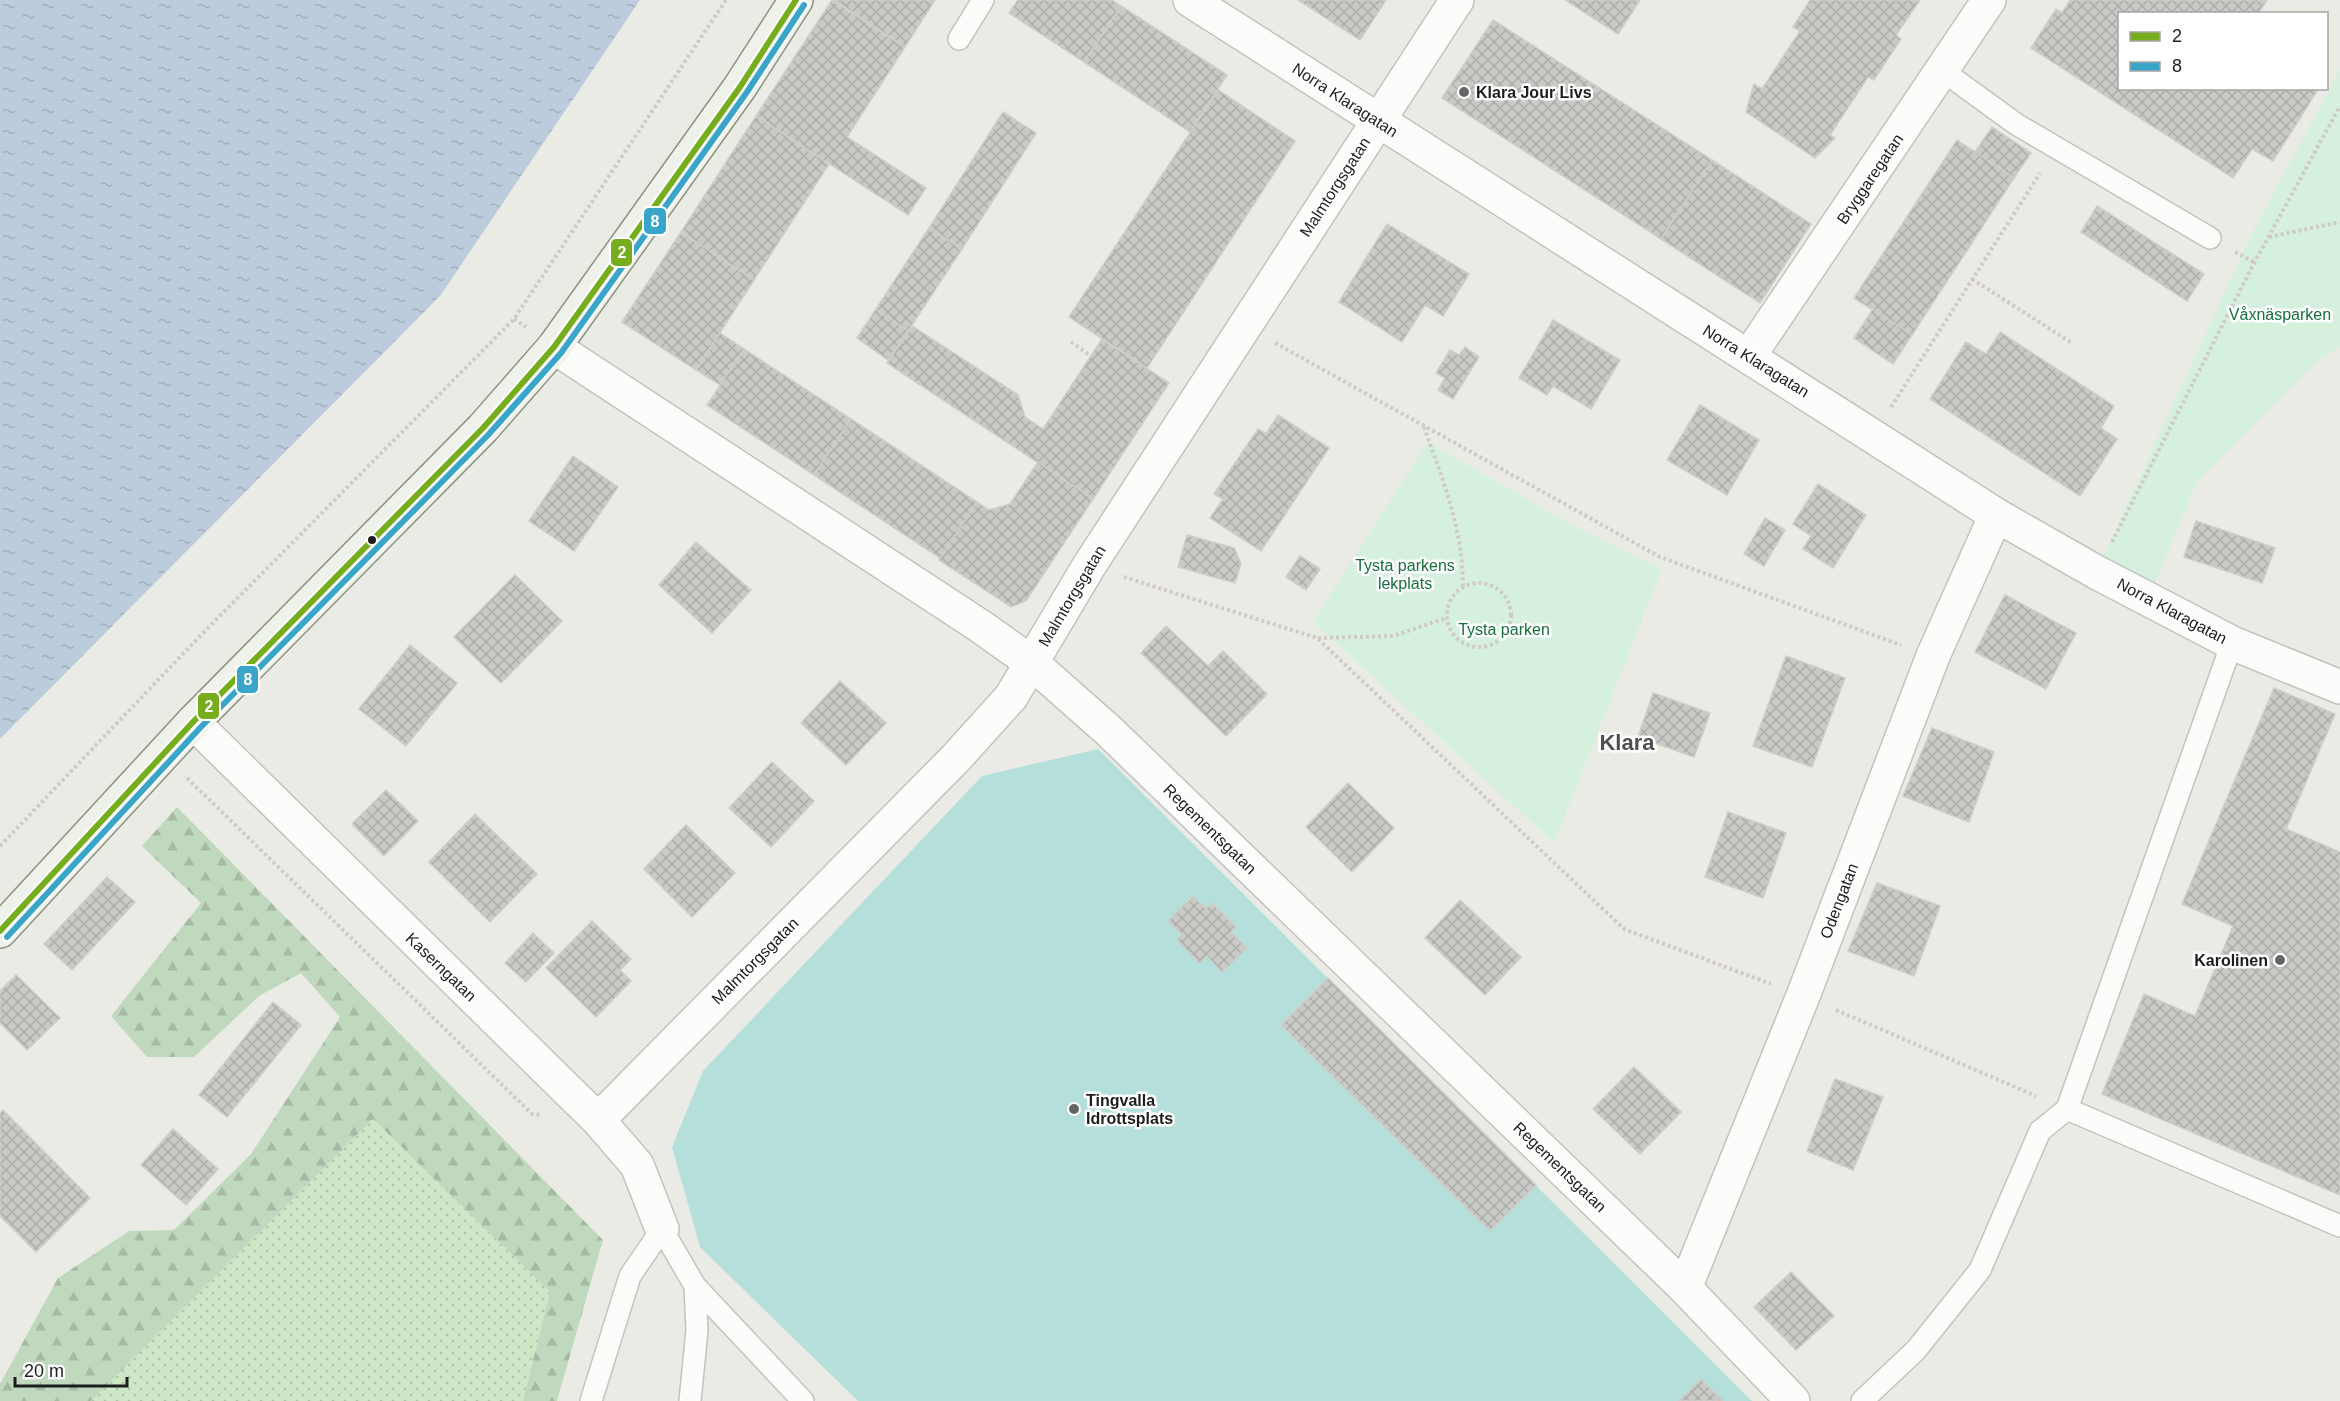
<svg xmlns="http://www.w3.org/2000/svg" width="2340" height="1401" font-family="Helvetica,sans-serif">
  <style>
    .grass { fill: url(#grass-dots) }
    .forest { fill: url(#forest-firs) }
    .park { fill: #d6f0de }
    .pitch { fill: #b5dfda }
    .water { fill: url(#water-ripples) }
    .building { fill: url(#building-cross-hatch); stroke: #cecdc7; stroke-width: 1.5 }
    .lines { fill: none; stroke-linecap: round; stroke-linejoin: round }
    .lane-casing { stroke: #c2c2c0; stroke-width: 24 }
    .street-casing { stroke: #c2c2c0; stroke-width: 36 }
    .secondary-casing { stroke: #8c9480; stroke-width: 36 }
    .path { stroke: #d1cac4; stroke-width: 4; stroke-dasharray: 3 3; stroke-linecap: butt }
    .lane { stroke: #fcfcfb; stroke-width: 21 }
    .street { stroke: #fcfcfb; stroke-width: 33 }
    .secondary { stroke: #eff2ea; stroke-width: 33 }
    .bus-1-casing { stroke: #fff; stroke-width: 10 }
    .bus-2-casing { stroke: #fff; stroke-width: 10 }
    .bus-1 { stroke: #75ad1d; stroke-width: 6 }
    .bus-2 { stroke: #39a6c9; stroke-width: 6 }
    .poi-dot { fill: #656563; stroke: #fff; stroke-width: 2 }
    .bus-dot { fill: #1d1d1d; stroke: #fff; stroke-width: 2 }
    .labels { text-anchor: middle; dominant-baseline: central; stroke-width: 5; stroke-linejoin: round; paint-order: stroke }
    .poi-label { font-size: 16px; font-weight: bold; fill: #1d1d1d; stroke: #fff; text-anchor: start }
    .street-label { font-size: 16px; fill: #1d1d1d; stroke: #fff }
    .park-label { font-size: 16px; fill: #157139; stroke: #fff }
    .district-label { font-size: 22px; font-weight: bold; fill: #505050; stroke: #fff }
    .line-badge { stroke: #fff; stroke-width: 2 }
    .badge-label { font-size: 16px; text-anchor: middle; font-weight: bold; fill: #fff }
  </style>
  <defs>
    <pattern id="grass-dots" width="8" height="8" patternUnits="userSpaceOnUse" patternTransform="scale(1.5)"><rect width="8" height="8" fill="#cee7c7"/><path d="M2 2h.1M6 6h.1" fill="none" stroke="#b0c6aa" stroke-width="1.8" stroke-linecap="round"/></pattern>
    <pattern id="forest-firs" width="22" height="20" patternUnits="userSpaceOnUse" patternTransform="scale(1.5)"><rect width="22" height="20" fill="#c0d8be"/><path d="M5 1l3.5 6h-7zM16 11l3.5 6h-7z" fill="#a5b9a3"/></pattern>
    <pattern id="water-ripples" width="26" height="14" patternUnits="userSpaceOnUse" patternTransform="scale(1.5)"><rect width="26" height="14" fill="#bcccdc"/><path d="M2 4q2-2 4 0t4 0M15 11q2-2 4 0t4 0" fill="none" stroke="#a1afbc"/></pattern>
    <pattern id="building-cross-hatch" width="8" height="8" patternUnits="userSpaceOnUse" patternTransform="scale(1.5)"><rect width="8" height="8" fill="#c9c9c6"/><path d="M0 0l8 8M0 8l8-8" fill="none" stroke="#acacaa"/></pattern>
  </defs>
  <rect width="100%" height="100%" fill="#ebebe6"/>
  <path class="grass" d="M373 1119 550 1292 523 1401H91Z"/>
  <path class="forest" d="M177 807 603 1240 557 1401H523L550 1292 373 1119 91 1401H0V1384L58 1278 129 1231 174 1230 251 1154 340 1017 301 973 259 996 194 1057H147L111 1016 201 903 142 846Z"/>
  <g class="park">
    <path d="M2340 70V347L2317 361 2197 482 2152 590 2096 572 2251 235Z"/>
    <path d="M1428 442 1575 527 1662 569 1554 843 1313 622Z"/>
  </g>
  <path class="pitch" d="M1098 749 1752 1401H858L700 1247 672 1147 703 1071 982 776Z"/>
  <path class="water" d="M0 0H640L440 296 0 739Z"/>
  <g class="building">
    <path d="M832 0 905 47 847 137 926 188 908 215 756 116Z"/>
    <path d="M834 0H935L905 47Z"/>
    <path d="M1018 0H1112L1121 6 1084 62 1009 13Z"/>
    <path d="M1298 0H1386L1360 40Z"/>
    <path d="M1565 0H1640L1618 34Z"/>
    <path d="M1810 0H1920L1896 35 1901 39 1874 80 1868 77 1830 135 1835 138 1815 158 1746 112 1754 84 1762 89 1800 31 1793 27Z"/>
    <path d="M2070 0H2267L2258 14H2120V88H2319L2273 161 2252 149 2233 178 2031 48 2056 9 2062 13Z"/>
    <path d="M1121 6 1227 75 1190 132 1084 62Z"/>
    <path d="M1493 20 1712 160 1661 239 1442 98Z"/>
    <path d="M1218 90 1295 141 1147 368 1069 317Z"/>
    <path d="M1003 112 1036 133 962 249 929 228Z"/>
    <path d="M756 116 829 164 754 280 681 232Z"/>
    <path d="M1992 127 2031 153 2014 178 1975 152Z"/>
    <path d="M1957 140 2014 178 1912 335 1854 298Z"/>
    <path d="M1712 160 1811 224 1760 303 1661 239Z"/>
    <path d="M2097 206 2204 274 2187 301 2081 232Z"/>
    <path d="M1387 224 1469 274 1443 316 1425 305 1402 342 1339 302Z"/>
    <path d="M929 228 962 249 908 331 876 309Z"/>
    <path d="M681 232 754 280 696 370 622 322Z"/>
    <path d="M876 309 908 331 888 360 857 338Z"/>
    <path d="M1873 309 1912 335 1893 364 1854 338Z"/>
    <path d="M1553 320 1620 360 1591 409 1553 386 1547 395 1519 378Z"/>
    <path d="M912 326 1018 395 1025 417 1043 429 1102 339 1169 383 1093 499 887 363Z"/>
    <path d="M2000 332 2114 406 2101 428 2117 439 2080 496 1930 399 1966 342 1986 354Z"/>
    <path d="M720 333 744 349 720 385 696 370Z"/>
    <path d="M1465 347 1479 357 1453 399 1438 390 1445 378 1436 373 1450 350 1459 355Z"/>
    <path d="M744 349 851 419 814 475 707 405Z"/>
    <path d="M1700 405 1759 440 1727 495 1667 460Z"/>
    <path d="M1278 415 1329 448 1261 551 1210 518 1223 499 1214 494 1258 429 1266 434Z"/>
    <path d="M851 419 977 502 940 558 814 475Z"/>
    <path d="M573 456 618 487 574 551 529 521Z"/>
    <path d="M1038 462 1093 499 1026 601 1011 607 939 560 977 502 989 510 1010 504Z"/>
    <path d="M1818 484 1866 515 1833 568 1803 549 1811 536 1793 524Z"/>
    <path d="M1765 518 1785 530 1764 566 1744 554Z"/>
    <path d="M2196 521 2275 548 2262 583 2184 557Z"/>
    <path d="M1187 535 1234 548 1241 564 1235 583 1178 567Z"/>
    <path d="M696 542 751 590 712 633 659 585Z"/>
    <path d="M1300 556 1320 569 1306 590 1286 577Z"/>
    <path d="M515 575 562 621 501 683 454 637Z"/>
    <path d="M2005 595 2076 633 2046 689 1975 652Z"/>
    <path d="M1166 626 1208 666 1223 651 1267 694 1226 736 1141 653Z"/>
    <path d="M410 645 457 683 406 746 359 709Z"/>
    <path d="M1786 656 1845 678 1812 767 1753 746Z"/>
    <path d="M840 681 886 723 846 765 801 723Z"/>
    <path d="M2274 688 2335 714 2286 829 2340 852V1195L2102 1094 2144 994 2195 1016 2233 926 2182 904Z"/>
    <path d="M1653 693 1710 713 1694 757 1638 737Z"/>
    <path d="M1932 728 1994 752 1969 822 1903 796Z"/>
    <path d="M772 762 814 801 771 847 729 808Z"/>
    <path d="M1348 783 1394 828 1352 872 1306 827Z"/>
    <path d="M386 790 418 821 384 856 352 824Z"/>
    <path d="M1728 812 1786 833 1763 898 1705 877Z"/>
    <path d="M475 814 537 874 490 922 429 862Z"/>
    <path d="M686 825 735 873 692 917 644 869Z"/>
    <path d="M107 877 135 902 72 970 44 944Z"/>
    <path d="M1877 883 1940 906 1914 976 1848 951Z"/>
    <path d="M1193 896 1206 909 1212 903 1236 927 1231 932 1247 948 1222 972 1207 956 1199 963 1177 940 1182 935 1168 921Z"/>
    <path d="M1460 900 1521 957 1485 995 1425 938Z"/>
    <path d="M592 921 631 959 620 970 631 981 596 1017 546 968Z"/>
    <path d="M533 933 554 953 526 982 505 963Z"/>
    <path d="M16 975 60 1018 27 1050 0 1023V991Z"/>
    <path d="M1328 978 1536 1185 1490 1231 1281 1025Z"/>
    <path d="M273 1002 301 1025 227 1117 199 1095Z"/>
    <path d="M1634 1067 1681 1112 1640 1154 1593 1109Z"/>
    <path d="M1835 1079 1883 1097 1853 1170 1807 1151Z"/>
    <path d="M3 1110 90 1198 36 1252 0 1216V1113Z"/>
    <path d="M173 1129 218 1169 186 1205 141 1165Z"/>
    <path d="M1791 1272 1834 1316 1796 1350 1754 1307Z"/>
    <path d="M1701 1379 1723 1401H1679Z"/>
  </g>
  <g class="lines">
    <defs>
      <g id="lane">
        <path d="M959 39 983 0"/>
        <path d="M1943 71 2016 124 2210 238"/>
        <path d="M2067 1109 2340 1226"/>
        <path d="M591 1401 630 1276 662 1229 695 1286 803 1401"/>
        <path d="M690 1401 697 1330 695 1286"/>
        <path d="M1862 1401 1916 1350 1980 1270 2040 1131 2067 1109 2232 643"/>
      </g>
      <g id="street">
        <path d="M1190 0 1996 515 2096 572 2232 643 2340 687"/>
        <path d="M554 347 980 626 1032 663 1109 731 1685 1288 1793 1401"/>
        <path d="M1749 356 1989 0"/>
        <path d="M193 722 598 1120 637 1165 662 1229"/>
        <path d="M598 1120 955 759 1011 697 1089 566 1457 0"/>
        <path d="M1685 1288 1803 996 1933 656 1996 515"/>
      </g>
      <path id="secondary" d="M0 931 193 722 483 428 554 347 740 87 796 0"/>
    </defs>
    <use href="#lane" class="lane-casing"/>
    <use href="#street" class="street-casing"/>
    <use href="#secondary" class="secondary-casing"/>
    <g class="path">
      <path d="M2269 237 2340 222"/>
      <path d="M2235 252 2254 262"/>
      <path d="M1972 279 2072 343"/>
      <path d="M514 319 526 327"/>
      <path d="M1071 342 1091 356"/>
      <path d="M1275 343 1660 557 1901 645"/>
      <path d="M1891 407 2040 173"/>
      <path d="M1424 427C1443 480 1463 530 1463 586"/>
      <path d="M2112 542 2252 267 2340 106"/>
      <path d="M1124 577 1317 638 1624 929 1771 984"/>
      <circle cx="1479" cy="615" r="32"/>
      <path d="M1318 638 1393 636 1446 618"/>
      <path d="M187 778 532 1114 541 1115"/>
      <path d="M0 846 200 636 514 319 726 0"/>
      <path d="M1836 1010 2036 1096"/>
    </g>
    <use href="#lane" class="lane"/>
    <use href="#street" class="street"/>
    <use href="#secondary" class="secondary"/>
    <defs>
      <path id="bus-1" d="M0 931 193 722 483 428 554 347 740 87 796 0"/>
      <path id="bus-2" d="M7 937 200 728 489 434 561 353 747 92 804 5"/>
    </defs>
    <use href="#bus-1" class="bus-1-casing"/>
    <use href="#bus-2" class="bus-2-casing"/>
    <use href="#bus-1" class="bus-1"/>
    <use href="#bus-2" class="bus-2"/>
  </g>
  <g class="poi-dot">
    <circle cx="1464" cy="92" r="6"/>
    <circle cx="2280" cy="960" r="6"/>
    <circle cx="1074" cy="1109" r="6"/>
  </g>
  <circle class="bus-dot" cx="372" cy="540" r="5"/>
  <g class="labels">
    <g class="poi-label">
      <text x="1476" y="92">Klara Jour Livs</text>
      <text x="2268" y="960" text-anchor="end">Karolinen</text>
      <text x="1086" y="1100">Tingvalla<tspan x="1086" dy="18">Idrottsplats</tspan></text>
    </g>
    <g class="street-label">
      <text transform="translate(1345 100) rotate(33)">Norra Klaragatan</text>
      <text transform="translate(1870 179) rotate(-56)">Bryggaregatan</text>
      <text transform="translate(1335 187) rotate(-57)">Malmtorgsgatan</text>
      <text transform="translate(1756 361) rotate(32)">Norra Klaragatan</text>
      <text transform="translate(1072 596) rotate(-59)">Malmtorgsgatan</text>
      <text transform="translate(2172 611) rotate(28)">Norra Klaragatan</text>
      <text transform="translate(1210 829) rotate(44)">Regementsgatan</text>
      <text transform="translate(1839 901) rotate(-69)">Odengatan</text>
      <text transform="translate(755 961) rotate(-45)">Malmtorgsgatan</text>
      <text transform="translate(441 967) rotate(44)">Kaserngatan</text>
      <text transform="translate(1560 1167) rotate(44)">Regementsgatan</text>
    </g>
    <g class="park-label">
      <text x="2280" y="314">Våxnäsparken</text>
      <text x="1405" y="565">Tysta parkens<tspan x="1405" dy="18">lekplats</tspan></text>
      <text x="1504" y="629">Tysta parken</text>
    </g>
    <g class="district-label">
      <text x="1627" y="742">Klara</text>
    </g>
  </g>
  <g class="line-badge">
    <rect x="643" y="207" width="24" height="28" rx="6" fill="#39a6c9"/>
    <rect x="610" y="238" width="23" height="29" rx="6" fill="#75ad1d"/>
    <rect x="236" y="665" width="23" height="29" rx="6" fill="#39a6c9"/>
    <rect x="197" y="692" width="23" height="28" rx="6" fill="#75ad1d"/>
  </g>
  <g class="badge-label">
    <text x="655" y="227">8</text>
    <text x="622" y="258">2</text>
    <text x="248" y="685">8</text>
    <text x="209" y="712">2</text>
  </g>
  <rect x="2118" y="12" width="210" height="78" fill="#ffffff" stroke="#a5a5a5" stroke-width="1.5"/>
  <rect x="2130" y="32" width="30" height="9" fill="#75ad1d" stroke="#a5a5a5" stroke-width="1.5"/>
  <text x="2172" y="42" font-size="18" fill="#1d1d1d">2</text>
  <rect x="2130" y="62" width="30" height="9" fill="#39a6c9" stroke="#a5a5a5" stroke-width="1.5"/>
  <text x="2172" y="72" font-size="18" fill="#1d1d1d">8</text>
  <path d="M15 1377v9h112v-9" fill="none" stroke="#1d1d1d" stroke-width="3"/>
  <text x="24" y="1377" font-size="18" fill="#1d1d1d" stroke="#ffffff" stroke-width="4.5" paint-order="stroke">20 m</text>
</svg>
